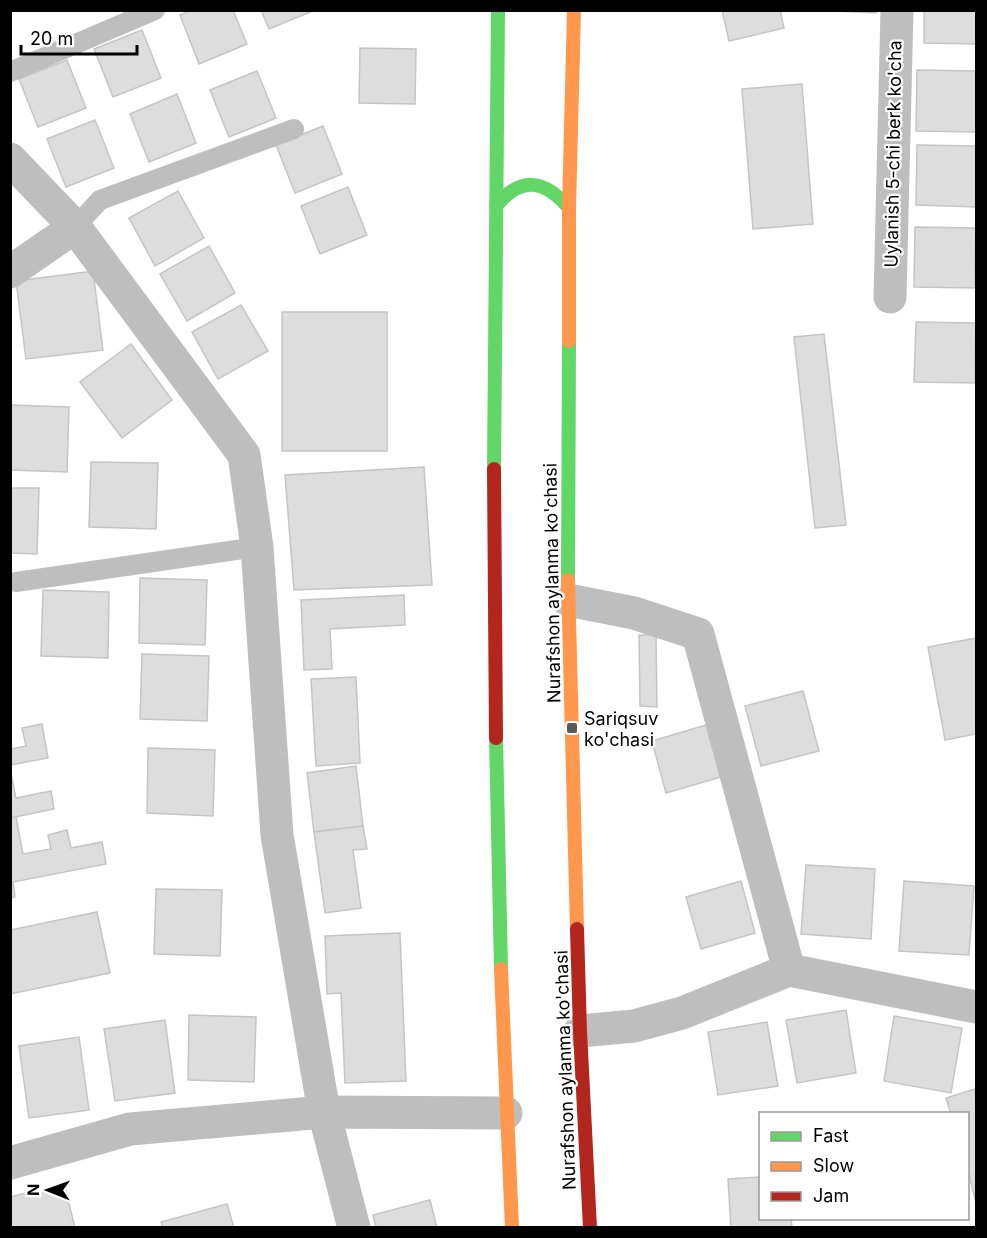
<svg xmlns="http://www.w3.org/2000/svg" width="987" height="1238" font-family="Inter,sans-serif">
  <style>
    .building { fill: #ddd; stroke: #c5c5c5; stroke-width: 1.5 }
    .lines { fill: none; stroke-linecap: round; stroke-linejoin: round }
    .lane { stroke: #bebebe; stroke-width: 20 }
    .street { stroke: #bebebe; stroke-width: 33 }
    .fast { stroke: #63d668; stroke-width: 14 }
    .slow { stroke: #ff974d; stroke-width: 14 }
    .jam { stroke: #b3261e; stroke-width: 14 }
    .poi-dot { fill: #595959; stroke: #fff; stroke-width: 2 }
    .labels { text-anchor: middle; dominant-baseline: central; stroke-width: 4.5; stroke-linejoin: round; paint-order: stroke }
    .street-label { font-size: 18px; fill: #000; stroke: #fff }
    .poi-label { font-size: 18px; fill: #000; stroke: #fff; text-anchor: start }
  </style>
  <rect width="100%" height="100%" fill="#fff"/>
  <g class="building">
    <path d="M193 10H233L247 44 199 64 180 15Z"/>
    <path d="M261 10H315L269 29Z"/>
    <path d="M722 10H780L784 28 729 41Z"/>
    <path d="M814 10H876V13Z"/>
    <path d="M924 10H976V44L924 43Z"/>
    <path d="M142 30 161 78 113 97 94 49Z"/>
    <path d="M360 48 416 49 415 104 359 103Z"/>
    <path d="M67 60 86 108 38 127 19 79Z"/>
    <path d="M917 70 976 71V132L916 131Z"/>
    <path d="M257 71 276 118 229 137 210 90Z"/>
    <path d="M802 84 813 224 753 229 742 89Z"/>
    <path d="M177 94 196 143 149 162 130 114Z"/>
    <path d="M95 120 114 168 66 187 47 139Z"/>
    <path d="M323 126 342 174 295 193 276 145Z"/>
    <path d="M917 145 976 146V207L916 205Z"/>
    <path d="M348 187 367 235 320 254 301 206Z"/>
    <path d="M178 191 204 238 155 266 129 218Z"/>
    <path d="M915 227 976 228 975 288 914 287Z"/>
    <path d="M209 246 235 293 187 321 160 274Z"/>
    <path d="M93 271 103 350 26 359 16 281Z"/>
    <path d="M241 305 268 351 218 379 192 332Z"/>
    <rect x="282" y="312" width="105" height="139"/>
    <path d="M916 322 976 323 975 383 914 382Z"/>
    <path d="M824 334 846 525 815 528 794 337Z"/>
    <path d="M131 344 172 400 122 438 80 382Z"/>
    <path d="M10 405 69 407 67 472 10 470Z"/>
    <path d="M91 462 158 463 156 529 89 527Z"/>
    <path d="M424 467 432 585 294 590 285 475Z"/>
    <path d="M10 488H39L37 554 10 553Z"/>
    <path d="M140 578 207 580 205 645 139 643Z"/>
    <path d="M43 590 109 592 108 658 41 656Z"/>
    <path d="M404 595 405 625 330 629 332 669 304 670 301 600Z"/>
    <path d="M639 635H656L657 707 640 706Z"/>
    <path d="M976 638V734L945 740 928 647Z"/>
    <path d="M142 654 209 656 207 721 140 719Z"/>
    <path d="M356 677 360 763 316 766 311 679Z"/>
    <path d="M803 691 819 751 761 766 745 706Z"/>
    <path d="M42 724 48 758 10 765V749L26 746 22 728Z"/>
    <path d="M706 725 721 777 666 793 652 741Z"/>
    <path d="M148 748 215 750 213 816 147 813Z"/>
    <path d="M356 766 363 826 314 832 307 773Z"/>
    <path d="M10 769 16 798 51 791 54 809 10 818Z"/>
    <path d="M16 817 23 854 51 849 48 835 67 830 71 848 102 842 106 864 13 882 15 897 10 898V818Z"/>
    <path d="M363 826 367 849 353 850 361 908 325 913 314 832Z"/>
    <path d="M806 865 875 869 871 939 801 934Z"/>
    <path d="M741 881 755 933 701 949 686 897Z"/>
    <path d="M904 881 974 886 969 955 899 951Z"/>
    <path d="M156 889 222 890 220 956 154 954Z"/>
    <path d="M97 912 110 973 10 994V930Z"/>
    <path d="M400 933 406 1081 345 1083 341 993 327 994 325 936Z"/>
    <path d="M846 1010 856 1073 797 1083 786 1020Z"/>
    <path d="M189 1015 256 1017 254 1082 188 1080Z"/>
    <path d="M894 1016 962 1028 951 1093 884 1081Z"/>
    <path d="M165 1020 175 1093 115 1101 104 1029Z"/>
    <path d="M767 1022 778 1086 718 1095 708 1032Z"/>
    <path d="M79 1037 89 1110 29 1118 19 1046Z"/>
    <path d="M975 1089 976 1096V1203L968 1171V1114H951L946 1098Z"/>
    <path d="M760 1177V1218H791L792 1228H731L728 1179Z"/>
    <path d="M64 1183 75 1228H10V1197Z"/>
    <path d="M430 1200 437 1228H376L373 1215Z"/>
    <path d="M227 1204 234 1228H163L161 1222Z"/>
  </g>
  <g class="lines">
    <g class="lane">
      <path d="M10 72 155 10"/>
      <path d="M75 227 100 200 294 129"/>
      <path d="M16 582 257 547"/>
    </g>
    <g class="street">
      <path d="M10 159 75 227 244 455 257 547 277 835 324 1112 354 1228"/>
      <path d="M10 272 75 227"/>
      <path d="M890 297 897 10"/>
      <path d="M568 600 634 613 698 634 789 970"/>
      <path d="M580 1031 634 1026 682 1013 789 970 976 1007"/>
      <path d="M10 1163 130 1129 324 1112 506 1113"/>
    </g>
    <g class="fast">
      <path d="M496 206C521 176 544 179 569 208"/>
      <path d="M494 469 498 10"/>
      <path d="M568 580 569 341"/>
      <path d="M496 738 501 969"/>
    </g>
    <g class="slow">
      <path d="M569 341V208L574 10"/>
      <path d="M568 580 577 929"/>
      <path d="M501 969 512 1228"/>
    </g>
    <g class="jam">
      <path d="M494 469 496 738"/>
      <path d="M577 929 580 1031 590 1228"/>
    </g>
  </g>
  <rect class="poi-dot" x="566" y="722" width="12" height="12" rx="3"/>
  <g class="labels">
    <g class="street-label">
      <text transform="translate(893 154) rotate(-89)">Uylanish 5-chi berk ko'cha</text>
      <text transform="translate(552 583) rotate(-91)">Nurafshon aylanma ko'chasi</text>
      <text transform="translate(565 1070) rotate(-92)">Nurafshon aylanma ko'chasi</text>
    </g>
    <g class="poi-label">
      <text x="584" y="718">Sariqsuv<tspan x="584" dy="21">ko'chasi</tspan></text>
    </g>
  </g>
  <rect width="987" height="1238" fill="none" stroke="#000000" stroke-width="24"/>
  <rect x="759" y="1112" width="210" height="108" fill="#ffffff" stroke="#999999" stroke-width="1.5"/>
  <rect x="771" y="1132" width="30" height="9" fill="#63d668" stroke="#999999" stroke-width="1.5"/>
  <text x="813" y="1142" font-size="18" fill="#000000">Fast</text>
  <rect x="771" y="1162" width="30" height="9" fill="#ff974d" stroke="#999999" stroke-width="1.5"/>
  <text x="813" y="1172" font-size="18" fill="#000000">Slow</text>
  <rect x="771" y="1192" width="30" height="9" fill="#b3261e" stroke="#999999" stroke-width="1.5"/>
  <text x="813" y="1202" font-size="18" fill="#000000">Jam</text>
  <g transform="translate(48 1190) rotate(271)" stroke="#ffffff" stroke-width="4.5" paint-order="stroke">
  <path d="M0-4.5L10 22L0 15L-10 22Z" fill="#000000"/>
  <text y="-9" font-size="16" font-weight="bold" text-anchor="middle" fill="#000000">N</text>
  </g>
  <path d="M21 45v9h116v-9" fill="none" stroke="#000000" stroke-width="3"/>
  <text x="30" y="45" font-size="18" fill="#000000" stroke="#ffffff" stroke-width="4.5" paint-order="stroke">20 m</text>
</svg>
